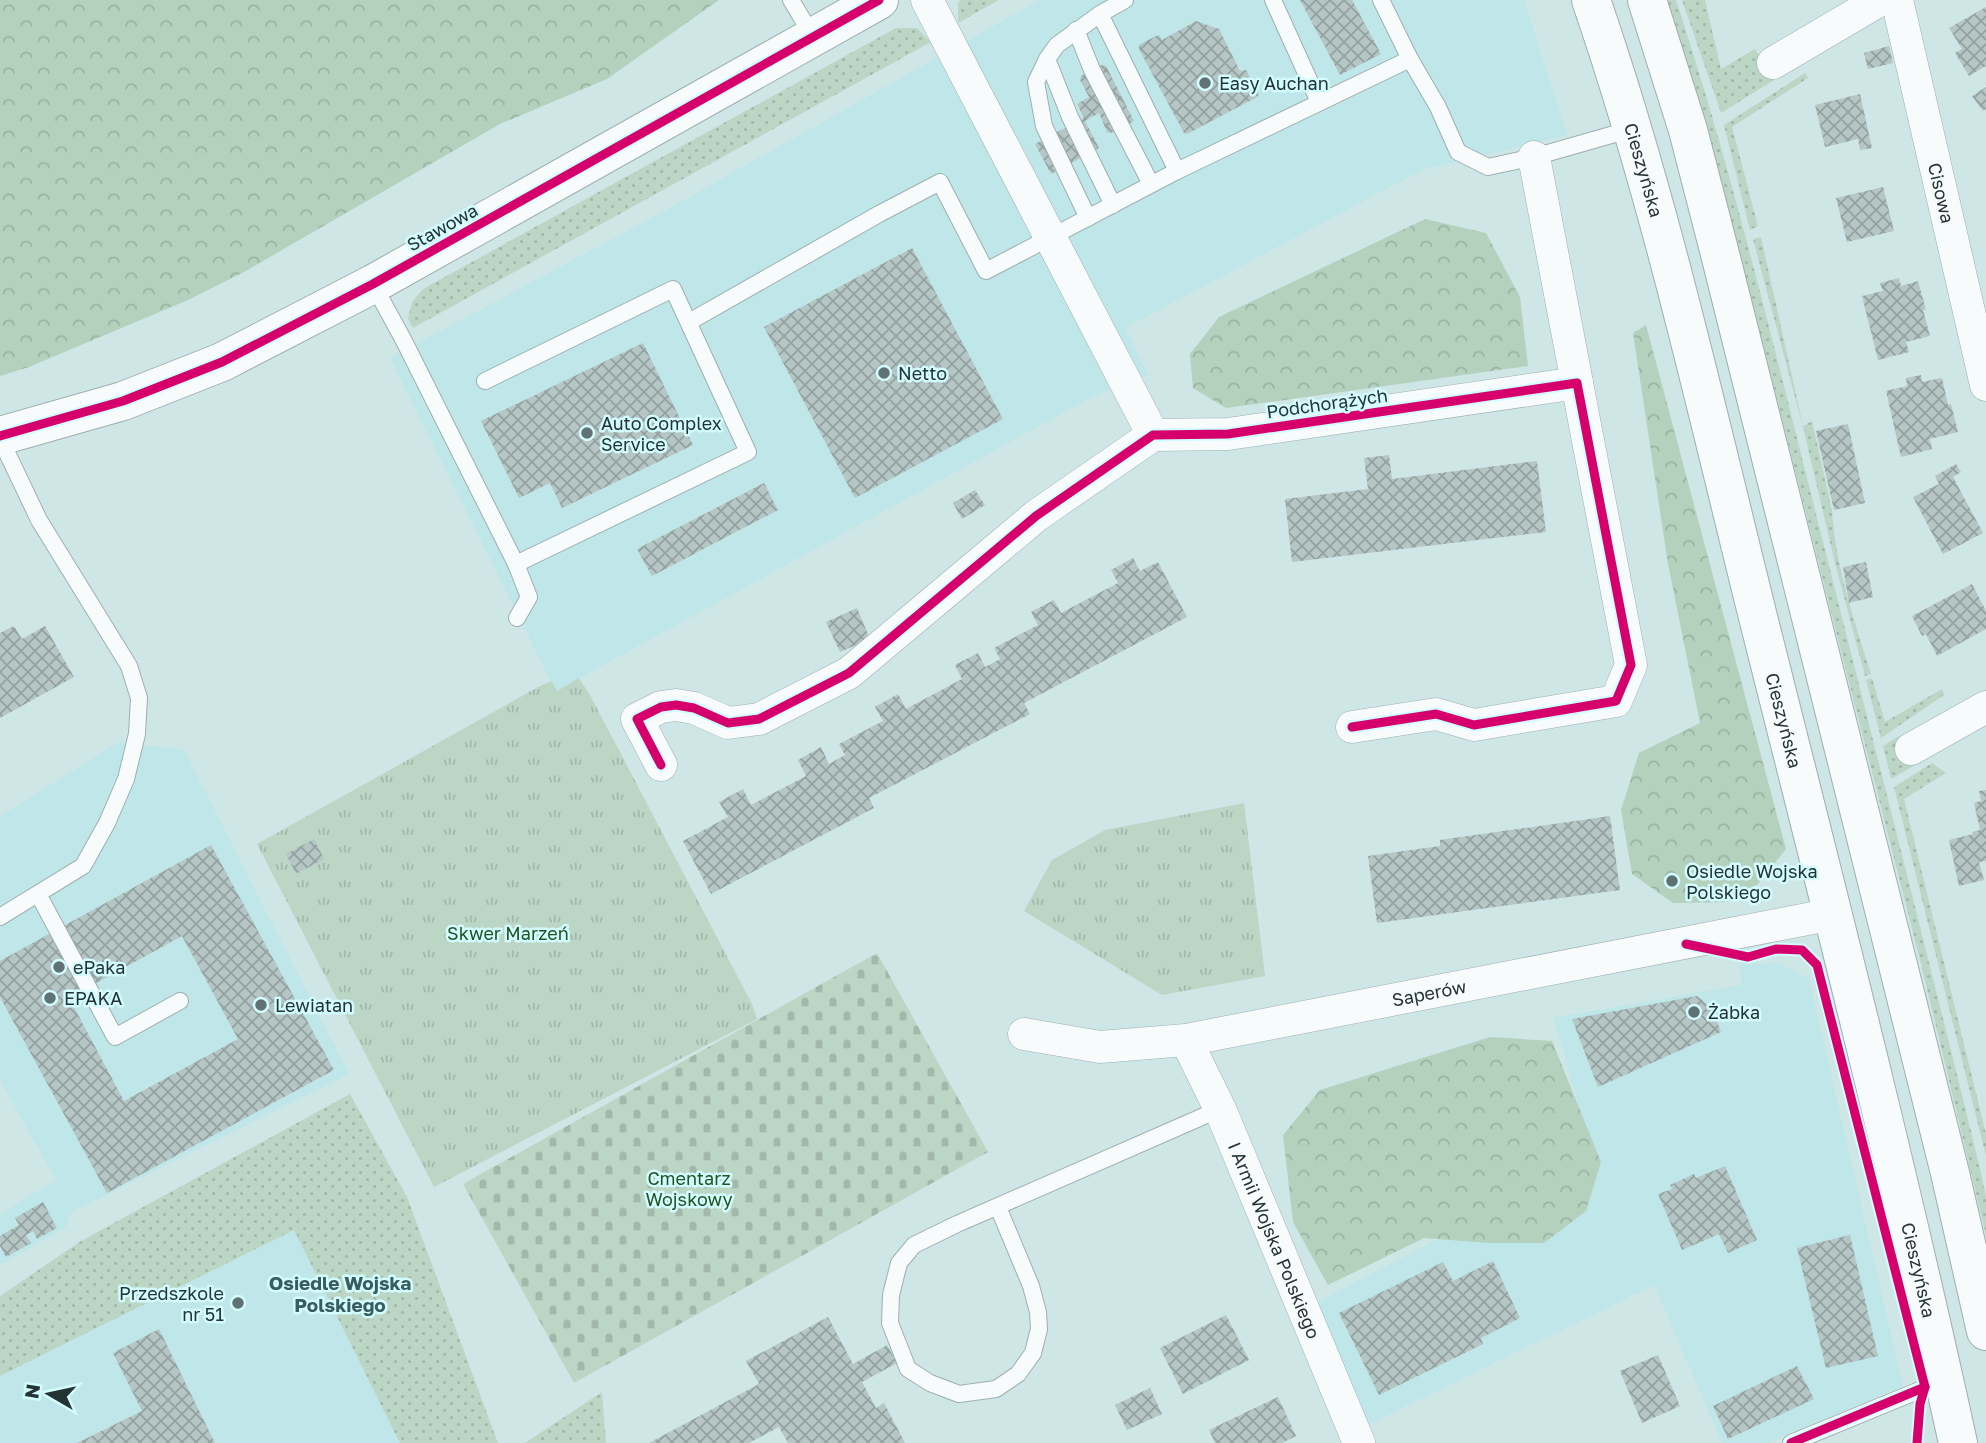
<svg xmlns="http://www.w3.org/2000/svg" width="1986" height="1443" font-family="'Golos Text',sans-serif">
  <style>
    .built { fill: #bfe6e8 }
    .grass { fill: url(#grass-dots) }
    .forest { fill: url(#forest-crowns) }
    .cemetery { fill: url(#cemetery-stones) }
    .park { fill: url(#park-tufts) }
    .building { fill: url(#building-cross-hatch); fill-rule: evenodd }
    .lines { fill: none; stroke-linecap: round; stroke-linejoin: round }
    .service-casing { stroke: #9dafb0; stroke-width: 18 }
    .minor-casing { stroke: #9dafb0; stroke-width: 33 }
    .tertiary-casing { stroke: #9dafb0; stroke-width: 40 }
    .secondary-casing { stroke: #9dafb0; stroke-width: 40 }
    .service { stroke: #f8fbfb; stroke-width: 16 }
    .minor { stroke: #f8fbfb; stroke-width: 32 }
    .tertiary { stroke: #f8fbfb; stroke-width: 38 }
    .secondary { stroke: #f8fbfb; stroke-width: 38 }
    .cycleway-casing { stroke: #d2fcfe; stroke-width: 13 }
    .cycleway { stroke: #d6006c; stroke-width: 9 }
    .poi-dot { fill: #607273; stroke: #d2fcfe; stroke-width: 2.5 }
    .labels { text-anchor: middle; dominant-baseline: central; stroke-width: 5; stroke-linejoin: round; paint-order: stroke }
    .poi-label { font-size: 18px; fill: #243435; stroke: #d2fcfe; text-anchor: start }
    .street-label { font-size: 18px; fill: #243435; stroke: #d2fcfe }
    .park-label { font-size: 18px; fill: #225323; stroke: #d2fcfe }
    .neighbourhood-label { font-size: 19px; font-weight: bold; fill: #375d5f; stroke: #d2fcfe }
  </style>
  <defs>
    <pattern id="grass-dots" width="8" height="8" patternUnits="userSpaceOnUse" patternTransform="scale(1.75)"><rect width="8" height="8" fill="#bbd6c5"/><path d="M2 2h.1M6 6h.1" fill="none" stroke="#a1b8aa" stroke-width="1.8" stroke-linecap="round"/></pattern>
    <pattern id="forest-crowns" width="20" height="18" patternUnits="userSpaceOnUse" patternTransform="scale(1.75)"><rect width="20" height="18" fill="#b3d1bd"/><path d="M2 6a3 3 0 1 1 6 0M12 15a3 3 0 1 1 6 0" fill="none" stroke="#9ab4a3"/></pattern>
    <pattern id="cemetery-stones" width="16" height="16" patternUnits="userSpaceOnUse" patternTransform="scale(1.75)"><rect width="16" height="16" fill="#bbd6c5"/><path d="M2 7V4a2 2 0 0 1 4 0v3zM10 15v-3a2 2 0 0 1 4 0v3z" fill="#a1b8aa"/></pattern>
    <pattern id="park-tufts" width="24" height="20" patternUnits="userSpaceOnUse" patternTransform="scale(1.75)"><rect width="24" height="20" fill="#bbd6c5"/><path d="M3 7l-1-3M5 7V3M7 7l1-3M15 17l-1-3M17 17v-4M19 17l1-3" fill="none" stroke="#a1b8aa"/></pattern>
    <pattern id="building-cross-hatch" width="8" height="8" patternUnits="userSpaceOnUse" patternTransform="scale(1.75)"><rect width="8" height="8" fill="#b5c6c4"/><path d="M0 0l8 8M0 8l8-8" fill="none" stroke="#93a2a0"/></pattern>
  </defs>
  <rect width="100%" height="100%" fill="#cfe6e7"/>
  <g class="built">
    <path d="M1040 0H1524L1567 135 1422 170 1125 328 1148 375 1092 397 556 691 390 358 659 214Z"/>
    <path d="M119 742 184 750 349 1074 72 1212 65 1228 0 1265V1214L56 1180 0 1080V816Z"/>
    <path d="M1777 963 1809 979 1903 1386 1768 1443H1722L1654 1285 1363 1427 1314 1304 1593 1158 1554 1018 1741 985 1740 964Z"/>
    <path d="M294 1230 400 1443H0V1376Z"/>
  </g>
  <g class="grass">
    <path d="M960 0H999L958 23V3Z"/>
    <path d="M1667 0H1676C1731 167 1772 339 1815 510 1869 725 1924 940 1977 1156L1986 1196V1235L1922 968 1759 329 1710 143Z"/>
    <path d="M1682 0H1705L1721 69 1755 49 1774 80 1721 113Z"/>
    <path d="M896 28H917L931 42 413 328 408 319 412 302 423 289Z"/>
    <path d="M1805 73 1808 78 1732 127 1758 226 1750 230 1724 125Z"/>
    <path d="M1761 237 1803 426 1812 421 1832 510C1835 565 1855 622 1871 674L1865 676 1835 563 1803 427 1753 239Z"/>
    <path d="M1872 678 1885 722 1942 689 1944 695 1881 738 1866 680Z"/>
    <path d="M1899 736 1915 765 1891 779 1883 746Z"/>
    <path d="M1932 763 1946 773 1904 799 1986 1134V1156L1894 787Z"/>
    <path d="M350 1094 407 1197 498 1443H400L294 1230 0 1376V1296L81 1241Z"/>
    <path d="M602 1392 606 1443H525Z"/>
  </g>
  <g class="forest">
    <path d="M0 0H719L607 79 500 124 244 272 188 300 29 367 0 376Z"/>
    <path d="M1425 219 1486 233 1520 297 1528 366 1226 408 1193 388 1190 354 1219 317Z"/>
    <path d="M1646 325 1786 849 1758 884 1727 902 1673 903 1632 874 1621 810 1639 753 1700 723 1668 564 1633 333Z"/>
    <path d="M1490 1037 1552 1041 1601 1162 1586 1211 1544 1243H1489L1424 1238 1328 1285 1293 1222 1283 1135 1320 1090Z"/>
  </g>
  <path class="cemetery" d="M877 953 988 1152 574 1383 463 1184Z"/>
  <g class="park">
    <path d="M579 678 590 695 753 1006 757 1019 434 1187 257 844 540 686 552 681 557 691Z"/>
    <path d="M1244 803 1265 976 1162 995 1024 911 1052 860 1105 830Z"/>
  </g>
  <g class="building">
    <path d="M1300 0H1352L1381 54 1340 75Z"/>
    <path d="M1986 7V66L1969 76 1955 53 1962 49 1949 28Z"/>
    <path d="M1196 21 1219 29 1240 71 1246 70 1259 94 1257 97 1187 134 1184 133 1139 49V45L1156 36 1159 35 1162 40Z"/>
    <path d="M1889 46 1893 63 1868 69 1864 53Z"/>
    <path d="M1102 65 1106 66 1134 121 1111 133 1107 132 1099 113 1085 121 1099 148 1051 174 1035 144 1084 118 1077 104 1089 97 1080 80 1081 76Z"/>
    <path d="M1986 87V109L1983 111 1972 96Z"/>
    <path d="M1860 94 1872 148 1860 150 1858 139 1825 147 1815 105Z"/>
    <path d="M1883 187 1894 231 1847 242 1836 198Z"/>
    <path d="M912 248 1003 419 855 498 764 327Z"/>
    <path d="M1899 278 1901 286 1918 281 1926 310H1923L1930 336 1906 342 1909 352 1878 360 1862 296 1883 291 1880 283Z"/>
    <path d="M643 343 693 445 562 508 550 483 519 498 481 421Z"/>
    <path d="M1921 375 1922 382 1942 378 1948 405 1951 404 1958 432 1930 439 1932 449 1901 457 1886 391 1907 386 1906 378Z"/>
    <path d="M1848 424 1865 503 1834 510 1816 431Z"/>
    <path d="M1389 455 1392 479 1537 461 1546 532 1292 562 1285 499 1368 489 1364 458Z"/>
    <path d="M1956 464 1961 472 1953 477 1983 533 1943 554 1913 497 1939 484 1935 476Z"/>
    <path d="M764 483 778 510 652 576 637 549Z"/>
    <path d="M975 490 985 505 962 519 953 503Z"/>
    <path d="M1133 558 1140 571 1158 562 1187 617 1024 703 1030 714 869 798 874 808 711 894 683 841 728 817 719 802 743 789 751 805 806 776 798 760 821 747 829 764 845 755 839 744 883 721 875 707 898 694 906 709 962 679 955 665 978 653 985 667 1000 659 994 648 1038 625 1031 612 1054 600 1061 613 1118 583 1111 570Z"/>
    <path d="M1866 562 1873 597 1849 603 1843 567Z"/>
    <path d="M1972 584 1986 611V629L1937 656 1926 634 1922 636 1912 616Z"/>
    <path d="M857 608 870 639 840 652 826 622Z"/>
    <path d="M14 626 22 639 45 626 74 677 0 718V633Z"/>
    <path d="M1986 790V861L1979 862 1984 880 1959 886 1949 840 1973 834 1972 832 1980 830 1974 803 1981 801 1979 791Z"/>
    <path d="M1610 816 1620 890 1377 923 1368 856 1440 846V840Z"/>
    <path d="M314 839 324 859 296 874 286 854Z"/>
    <path d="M211 845 334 1070 107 1193 0 997V961ZM182 936 238 1039 124 1101 69 998Z"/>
    <path d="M1697 996 1712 1008 1721 1032 1598 1087 1572 1019Z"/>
    <path d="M1725 1166 1757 1240 1728 1253 1719 1234 1682 1250 1658 1194 1672 1189 1670 1185 1694 1174 1696 1178Z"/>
    <path d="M43 1202 57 1228 37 1239 33 1231 26 1235 31 1243 6 1257 0 1246V1236L19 1225 15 1218Z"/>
    <path d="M1850 1235 1878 1356 1826 1368 1797 1248Z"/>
    <path d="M1493 1261 1520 1318 1481 1338 1483 1344 1379 1395 1339 1313 1443 1262 1453 1281Z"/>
    <path d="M1226 1315 1249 1360 1183 1394 1160 1348Z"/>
    <path d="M828 1317 853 1364 887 1345 897 1363 862 1382 876 1408 884 1403 905 1443H788L779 1427 749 1443H649L759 1384 746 1361Z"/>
    <path d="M159 1329 215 1443H77L142 1411 113 1353Z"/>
    <path d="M1658 1355 1680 1406 1642 1423 1620 1371Z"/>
    <path d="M1797 1366 1814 1399 1728 1439 1713 1406Z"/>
    <path d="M1150 1388 1162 1414 1127 1430 1115 1405Z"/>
    <path d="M1278 1397 1296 1436 1282 1443H1215L1209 1430Z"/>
  </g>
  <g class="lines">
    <defs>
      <g id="service">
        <path d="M791 0 813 37"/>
        <path d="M1125 0 1100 14 1177 171"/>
        <path d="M1273 0 1319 102"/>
        <path d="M1076 30 1092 70 1151 184"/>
        <path d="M1047 59 1070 117 1113 205"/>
        <path d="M1410 59 1438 107 1458 152 1488 167 1534 157 1632 129"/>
        <path d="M1088 218 1044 126 1036 82 1047 59 1057 45 1100 14"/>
        <path d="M373 284 404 341 516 564 529 597 517 618"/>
        <path d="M689 322 879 214 940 182 986 271 1177 171 1410 59 1381 0"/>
        <path d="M485 381 673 289 748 452 516 564"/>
        <path d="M0 438 39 520 129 666 139 698 137 734 126 779 107 823 83 866 0 917"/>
        <path d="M38 894 115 1037 180 1001"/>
        <path d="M998 1207 1031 1286 1038 1312 1039 1329 1033 1353 1018 1374 996 1389 959 1394 930 1383 908 1369 890 1323 891 1295 899 1263 914 1245 957 1224 1220 1109"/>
        <path d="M1791 1443 1944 1380"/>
      </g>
      <g id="minor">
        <path d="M927 0 1153 435"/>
        <path id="s1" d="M1897 0 1986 385"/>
        <path d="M1773 63 1880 0"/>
        <path d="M1534 157 1577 383"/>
        <path d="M1911 749 1986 707"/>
        <path d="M661 765 637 719 661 707 676 705 694 708 728 723 759 719 849 673 1036 516 1153 435 1228 434 1577 383 1631 665 1616 701 1474 725 1436 714 1352 727"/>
        <path id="s2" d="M1024 1034 1100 1047 1186 1040 1833 914"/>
        <path id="s3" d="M1186 1040 1220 1109 1359 1443"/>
      </g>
      <path id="tertiary" d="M0 436 123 401 222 362 373 284 879 0"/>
      <g id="secondary">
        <path id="s4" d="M1591 0C1661 203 1707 413 1759 621 1828 895 1898 1168 1958 1443"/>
        <path d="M1647 0 1688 130 1720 254 1950 1173 1986 1331"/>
      </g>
    </defs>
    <use href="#service" class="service-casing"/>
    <use href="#minor" class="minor-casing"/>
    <use href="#tertiary" class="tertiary-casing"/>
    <use href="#secondary" class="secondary-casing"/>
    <use href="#service" class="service"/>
    <use href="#minor" class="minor"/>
    <use href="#tertiary" class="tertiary"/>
    <use href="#secondary" class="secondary"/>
    <defs>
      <g id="cycleway">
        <path d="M0 436 123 401 222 362 373 284 879 0"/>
        <path d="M661 765 637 719 661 707 676 705 694 708 728 723 759 719 849 673 1036 516 1153 435 1228 434 1577 383 1631 665 1616 701 1474 725 1436 714 1352 727"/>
        <path d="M1686 944 1748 957 1776 949 1802 950 1817 965 1925 1387 1920 1404 1917 1443"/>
        <path d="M1791 1443 1925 1387"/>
      </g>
    </defs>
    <use href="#cycleway" class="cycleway-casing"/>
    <use href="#cycleway" class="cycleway"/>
  </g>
  <g class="poi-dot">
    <circle cx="1205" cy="83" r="7"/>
    <circle cx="884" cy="373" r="7"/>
    <circle cx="587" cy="433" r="7"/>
    <circle cx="1672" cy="881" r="7"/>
    <circle cx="59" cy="967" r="7"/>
    <circle cx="50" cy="998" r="7"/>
    <circle cx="261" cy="1005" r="7"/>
    <circle cx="1694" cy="1012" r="7"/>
    <circle cx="238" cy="1303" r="7"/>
  </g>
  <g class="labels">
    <g class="poi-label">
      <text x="1219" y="83">Easy Auchan</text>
      <text x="898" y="373">Netto</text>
      <text x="601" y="423">Auto Complex<tspan x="601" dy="21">Service</tspan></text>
      <text x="1686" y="871">Osiedle Wojska<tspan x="1686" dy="21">Polskiego</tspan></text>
      <text x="73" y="967">ePaka</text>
      <text x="64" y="998">EPAKA</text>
      <text x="275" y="1005">Lewiatan</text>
      <text x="1708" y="1012">Żabka</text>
      <text x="224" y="1293" text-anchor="end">Przedszkole<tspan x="224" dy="21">nr 51</tspan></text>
    </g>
    <g class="street-label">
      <text stroke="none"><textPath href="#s4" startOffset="178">Cieszyńska</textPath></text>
      <text stroke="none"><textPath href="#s1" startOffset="198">Cisowa</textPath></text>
      <text transform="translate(442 227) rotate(-29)">Stawowa</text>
      <text transform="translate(1327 403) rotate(-8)">Podchorążych</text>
      <text stroke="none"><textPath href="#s4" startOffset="746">Cieszyńska</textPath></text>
      <text stroke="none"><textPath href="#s2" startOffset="411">Saperów</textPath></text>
      <text stroke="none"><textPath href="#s3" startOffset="219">I Armii Wojska Polskiego</textPath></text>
      <text stroke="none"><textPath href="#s4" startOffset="1312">Cieszyńska</textPath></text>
    </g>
    <g class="park-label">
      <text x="508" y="933">Skwer Marzeń</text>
      <text x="689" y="1178">Cmentarz<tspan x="689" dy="21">Wojskowy</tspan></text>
    </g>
    <g class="neighbourhood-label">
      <text x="340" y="1282">Osiedle Wojska<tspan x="340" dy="22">Polskiego</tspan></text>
    </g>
  </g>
  <g transform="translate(49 1394) rotate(279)" stroke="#d2fcfe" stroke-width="5" paint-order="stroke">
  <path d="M0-5L12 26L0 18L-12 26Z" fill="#243435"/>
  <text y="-10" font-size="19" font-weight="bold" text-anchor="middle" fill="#243435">N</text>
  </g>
</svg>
